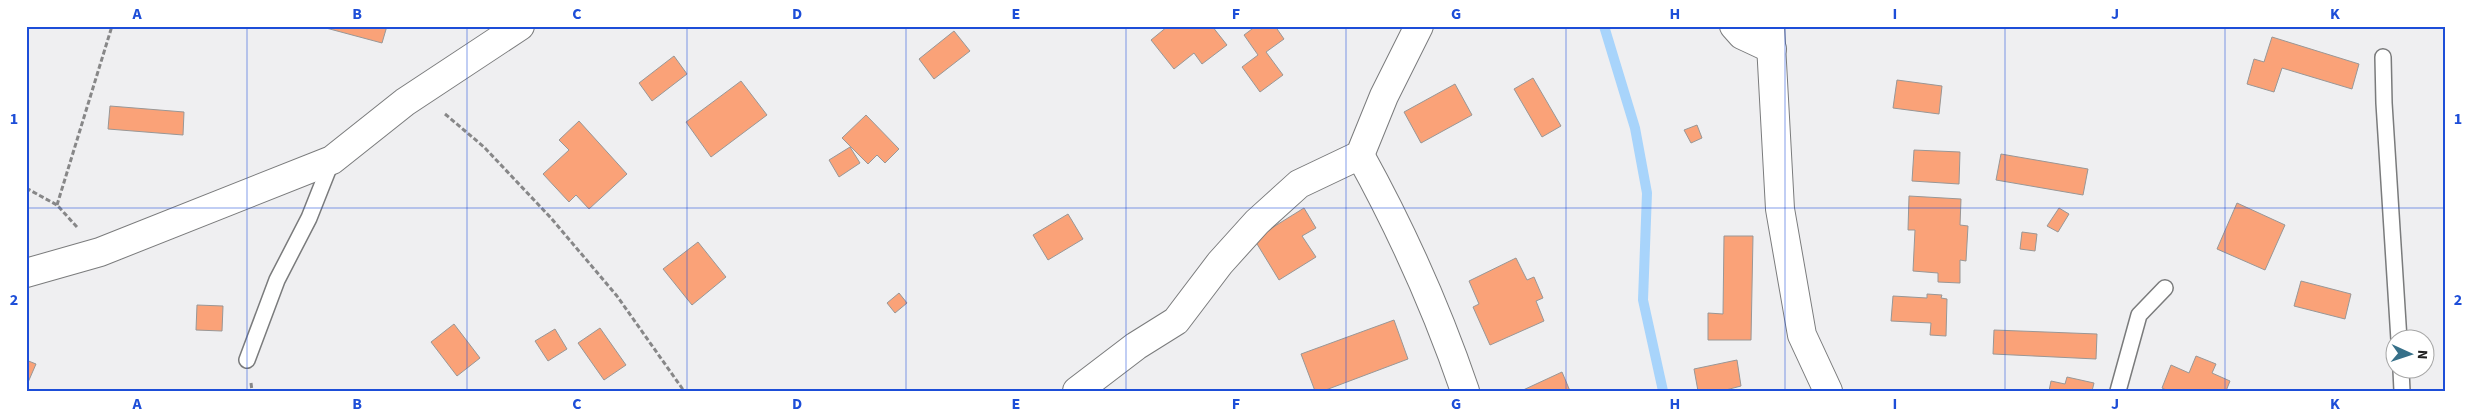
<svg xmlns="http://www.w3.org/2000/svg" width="2472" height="417" font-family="'Source Sans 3',sans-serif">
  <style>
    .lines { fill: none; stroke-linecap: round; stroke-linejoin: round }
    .stream { stroke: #a8d4fb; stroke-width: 10 }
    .building { fill: #faa278; stroke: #999796 }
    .lane-casing { stroke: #7a7b7c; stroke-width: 18 }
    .street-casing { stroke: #7a7b7c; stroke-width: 30 }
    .path { stroke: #878788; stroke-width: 3; stroke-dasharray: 5 2.5; stroke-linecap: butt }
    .lane { stroke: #fff; stroke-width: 15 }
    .street { stroke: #fff; stroke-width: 28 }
    .grid { fill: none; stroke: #1d4ed8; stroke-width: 1; stroke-opacity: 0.55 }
    .neatline { fill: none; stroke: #1d4ed8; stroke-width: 2 }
    .grid-label { font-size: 16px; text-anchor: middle; font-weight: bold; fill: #1d4ed8 }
  </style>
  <rect width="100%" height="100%" fill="#efeff1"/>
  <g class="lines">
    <path class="stream" d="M1604 26 1635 128 1647 193 1643 300 1663 391"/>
  </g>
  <g class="building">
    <path d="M327 26H387L382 43 326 28Z"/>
    <path d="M1168 26H1212L1227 45 1202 64 1194 53 1174 69 1151 40Z"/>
    <path d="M1256 26H1275L1284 39 1266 52 1283 75 1260 92 1242 67 1258 55 1244 35Z"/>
    <path d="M954 31 970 51 934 79 919 59Z"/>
    <path d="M2272 37 2359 64 2352 89 2282 68 2274 92 2247 84 2254 59 2264 62Z"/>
    <path d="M674 56 687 74 652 101 639 83Z"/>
    <path d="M1533 78 1561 126 1542 137 1514 89Z"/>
    <path d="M1897 80 1942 86 1939 114 1893 108Z"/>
    <path d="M741 81 767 115 711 157 686 122Z"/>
    <path d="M1455 84 1472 115 1421 143 1404 112Z"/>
    <path d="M110 106 184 112 183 135 108 129Z"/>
    <path d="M866 115 899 149 885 163 877 155 868 164 842 138Z"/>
    <path d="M579 121 627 174 589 209 576 195 569 202 543 174 569 150 559 140Z"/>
    <path d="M1697 125 1702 138 1691 143 1684 130Z"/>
    <path d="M850 147 860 163 839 177 829 160Z"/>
    <path d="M1914 150 1960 152 1959 184 1912 181Z"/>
    <path d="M2001 154 2088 169 2083 195 1996 180Z"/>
    <path d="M1909 196 1961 199 1960 225 1968 226 1966 261 1960 260V283L1938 282V273L1913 271 1915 230H1908Z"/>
    <path d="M2237 203 2285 225 2265 270 2217 249Z"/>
    <path d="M1304 208 1316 228 1302 236 1316 257 1279 280 1254 239Z"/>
    <path d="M2059 208 2069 214 2058 232 2047 226Z"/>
    <path d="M1068 214 1083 239 1048 260 1033 235Z"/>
    <path d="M2022 232 2037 234 2035 251 2020 249Z"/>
    <path d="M1724 236H1753L1751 340H1708V313L1723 314Z"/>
    <path d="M698 242 726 277 692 305 663 269Z"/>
    <path d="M1516 258 1527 280 1534 277 1543 298 1536 301 1544 321 1490 345 1473 307 1479 304 1469 281Z"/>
    <path d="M2301 281 2351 294 2345 319 2294 306Z"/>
    <path d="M899 293 907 303 895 313 887 303Z"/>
    <path d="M1927 294 1942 295 1941 298 1947 299 1946 336 1930 335 1931 323 1891 321 1893 296 1927 298Z"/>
    <path d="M197 305 223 306 222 331 196 330Z"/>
    <path d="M1394 320 1408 359 1323 391H1315L1301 354Z"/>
    <path d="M454 324 480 358 457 376 431 342Z"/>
    <path d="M600 328 626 365 604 380 578 343Z"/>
    <path d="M555 329 567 349 548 361 535 341Z"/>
    <path d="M1994 330 2097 334 2096 359 1993 354Z"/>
    <path d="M2196 356 2216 364 2212 373 2230 381 2226 391H2168L2162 388 2171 365 2189 373Z"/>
    <path d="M26 360 36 364 26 387Z"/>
    <path d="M1737 360 1741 386 1722 391H1698L1694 369Z"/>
    <path d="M1562 372 1570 391H1521Z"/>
    <path d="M2067 377 2094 383 2092 391H2049L2051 381 2065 384Z"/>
  </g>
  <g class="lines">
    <defs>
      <g id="lane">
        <path d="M2383 57 2384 103 2399 340"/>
        <path d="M247 360 277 280 309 218 332 160"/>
        <path d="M2401 370 2402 391"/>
        <path d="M2118 391 2139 315 2165 288"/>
      </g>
      <g id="street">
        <path d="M1734 26 1742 35 1772 49"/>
        <path d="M1770 26 1780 209 1802 335 1828 391"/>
        <path d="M1360 155C1402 231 1437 309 1465 391"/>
        <path d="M26 273 100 252 332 160 405 102 520 26"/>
        <path d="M1077 391 1136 346 1176 321 1220 263 1257 222 1299 184 1360 155 1384 96 1419 26"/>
      </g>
    </defs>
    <use href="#lane" class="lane-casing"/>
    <use href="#street" class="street-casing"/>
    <g class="path">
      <path d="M445 114 484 147 551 218 617 296 684 391"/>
      <path d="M26 188 57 205 77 227"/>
      <path d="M57 205 112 26"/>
      <path d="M251 383 252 391"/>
    </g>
    <use href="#lane" class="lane"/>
    <use href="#street" class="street"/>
  </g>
  <path class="grid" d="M247 26V391M467 26V391M687 26V391M906 26V391M1126 26V391M1346 26V391M1566 26V391M1785 26V391M2005 26V391M2225 26V391M26 208H2446"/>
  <rect width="2472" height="417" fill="none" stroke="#ffffff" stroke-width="55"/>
  <g transform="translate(2410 354) rotate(93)"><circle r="24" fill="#ffffff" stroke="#a6a6a6"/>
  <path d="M0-4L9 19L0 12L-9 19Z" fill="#367089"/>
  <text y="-8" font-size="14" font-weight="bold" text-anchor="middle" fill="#202021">N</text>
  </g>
  <rect x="28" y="28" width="2416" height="362" class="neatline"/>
  <g class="grid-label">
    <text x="137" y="19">A</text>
    <text x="357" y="19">B</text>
    <text x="577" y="19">C</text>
    <text x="797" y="19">D</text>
    <text x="1016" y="19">E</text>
    <text x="1236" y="19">F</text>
    <text x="1456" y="19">G</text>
    <text x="1675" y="19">H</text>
    <text x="1895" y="19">I</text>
    <text x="2115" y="19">J</text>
    <text x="2335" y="19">K</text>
    <text x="14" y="124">1</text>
    <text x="2458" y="124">1</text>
    <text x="14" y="305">2</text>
    <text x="2458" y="305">2</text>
    <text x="137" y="409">A</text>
    <text x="357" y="409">B</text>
    <text x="577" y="409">C</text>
    <text x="797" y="409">D</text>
    <text x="1016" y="409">E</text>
    <text x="1236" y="409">F</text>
    <text x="1456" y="409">G</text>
    <text x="1675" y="409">H</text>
    <text x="1895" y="409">I</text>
    <text x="2115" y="409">J</text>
    <text x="2335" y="409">K</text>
  </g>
</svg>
